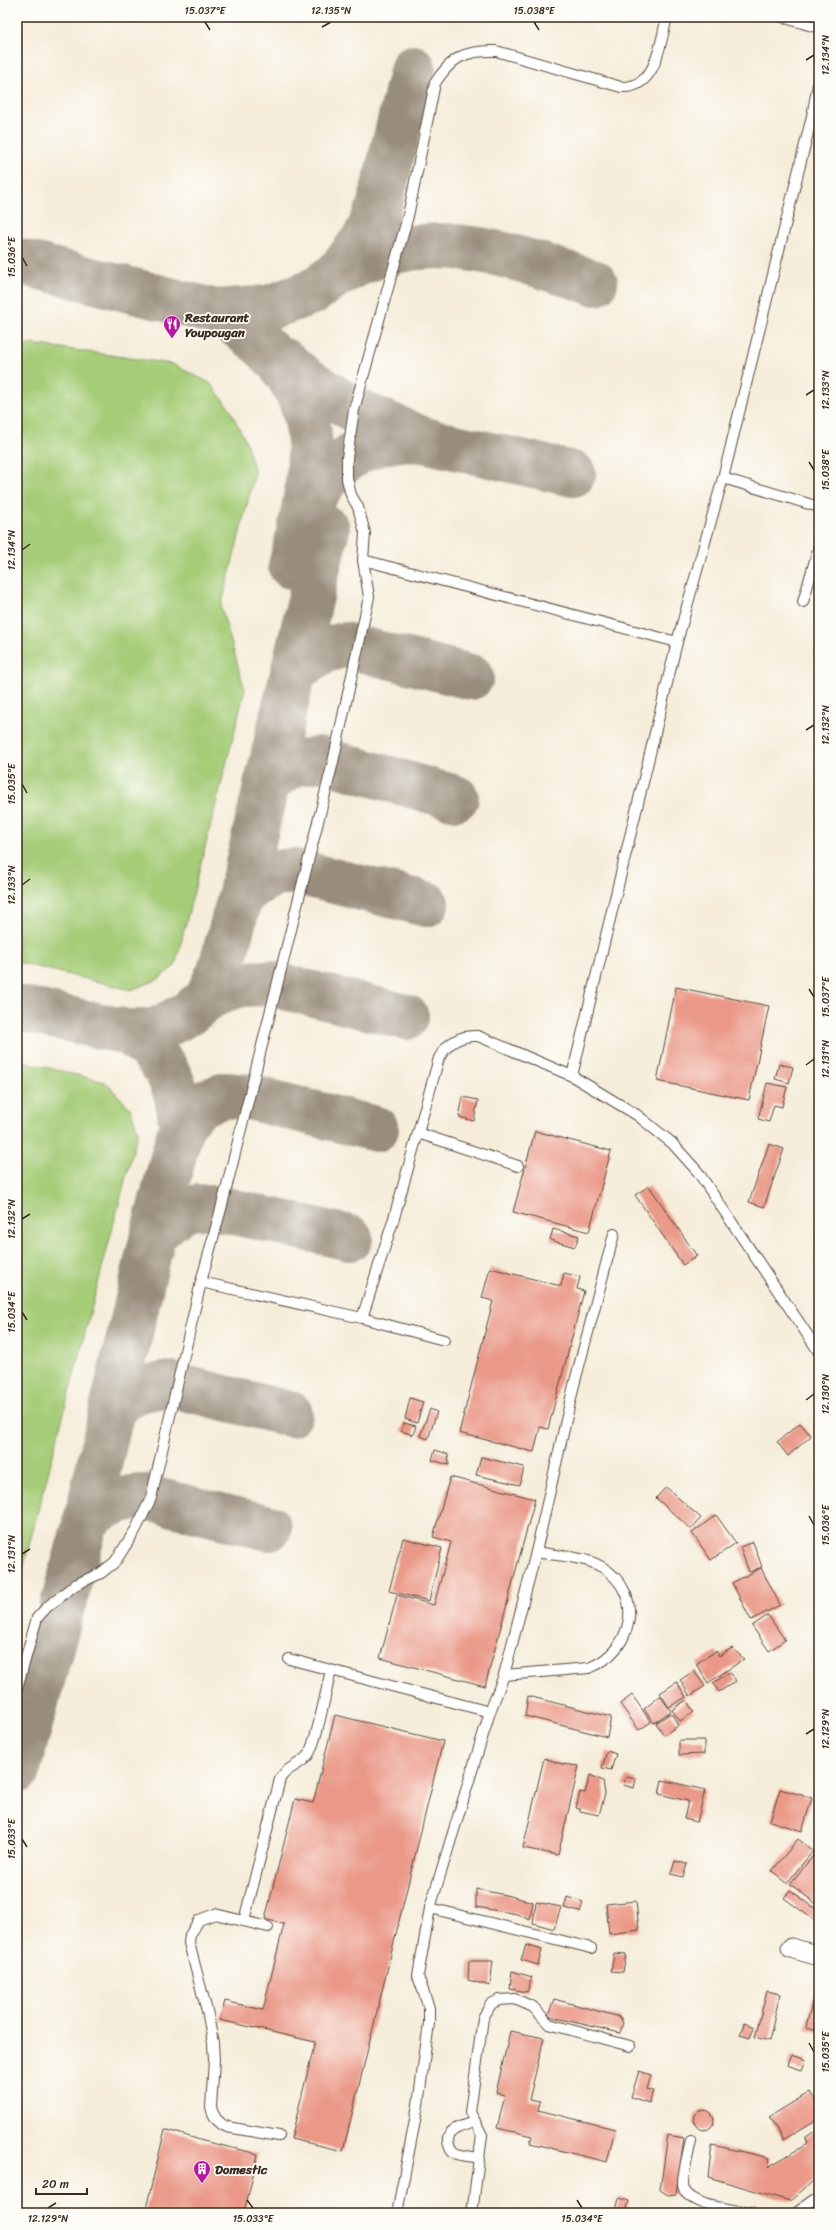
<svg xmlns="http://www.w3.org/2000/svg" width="836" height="2230" font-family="Sriracha,sans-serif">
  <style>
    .green { fill: #a5cc77; stroke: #707b4a }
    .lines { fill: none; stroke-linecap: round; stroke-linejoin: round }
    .taxiway { stroke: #988c7c; stroke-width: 46 }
    .building { fill: #ea9887 }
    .lane-casing { stroke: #57473a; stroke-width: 12 }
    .street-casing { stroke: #57473a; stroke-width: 21 }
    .lane { stroke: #fff; stroke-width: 10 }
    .street { stroke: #fff; stroke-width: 19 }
    .ticks { fill: none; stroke: #3b2a1e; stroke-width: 1.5 }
    .labels { text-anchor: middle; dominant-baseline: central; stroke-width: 3.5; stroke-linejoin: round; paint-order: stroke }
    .poi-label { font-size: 13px; font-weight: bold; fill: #3b2a1e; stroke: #fdfcf7; text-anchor: start }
    .neatline { fill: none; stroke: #3b2a1e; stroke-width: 1.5 }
    .ticks-label { font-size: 10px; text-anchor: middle; fill: #3b2a1e }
  </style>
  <rect width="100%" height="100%" fill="#fdfcf7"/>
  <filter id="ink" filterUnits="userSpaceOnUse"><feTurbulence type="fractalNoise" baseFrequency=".025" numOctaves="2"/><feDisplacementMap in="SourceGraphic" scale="8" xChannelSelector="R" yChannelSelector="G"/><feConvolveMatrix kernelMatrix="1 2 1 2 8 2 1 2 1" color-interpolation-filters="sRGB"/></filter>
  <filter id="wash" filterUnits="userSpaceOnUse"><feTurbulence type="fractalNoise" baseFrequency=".012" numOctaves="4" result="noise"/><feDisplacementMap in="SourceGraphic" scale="16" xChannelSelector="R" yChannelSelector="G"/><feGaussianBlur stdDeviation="0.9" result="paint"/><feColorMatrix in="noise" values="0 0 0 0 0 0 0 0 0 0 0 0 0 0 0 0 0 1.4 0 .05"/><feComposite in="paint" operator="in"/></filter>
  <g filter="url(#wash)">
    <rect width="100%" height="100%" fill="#f5edda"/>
    <g class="green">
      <path d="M33 344 172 364 210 383 230 409 247 444 255 473 221 607 245 690 175 966 157 980 131 990 17 962V348Z"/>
      <path d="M17 1060 105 1082 130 1108 138 1132 17 1591Z"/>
    </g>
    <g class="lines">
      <g class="taxiway">
        <path d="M17 261 216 312 268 308 312 292 337 274 365 238 378 211 413 68"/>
        <path d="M344 271C430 222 510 256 595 283"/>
        <path d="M216 312C330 379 320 452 291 566"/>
        <path d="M284 361 306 379 354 410 424 440 573 474"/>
        <path d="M310 502C330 470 353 446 393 440 403 438 414 440 424 440"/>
        <path d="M294 672C309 658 323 649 344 645L471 677"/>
        <path d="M266 784 280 772 294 764 319 759 456 798"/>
        <path d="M240 897C256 881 270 873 293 871L426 904"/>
        <path d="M206 999 222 990 241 984 268 983 406 1017"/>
        <path d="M17 1008 127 1032C163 1053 180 1086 181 1127L153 1235 86 1521 17 1771"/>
        <path d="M127 1032H146L157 1030 189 1013 206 999 220 971 240 897 327 529"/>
        <path d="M181 1127 191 1113 201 1104 225 1095 249 1097 376 1129"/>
        <path d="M153 1235C176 1212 187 1202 221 1209L350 1238"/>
        <path d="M112 1409 127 1396 139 1390 168 1384 290 1414"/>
        <path d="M86 1521C103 1505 120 1497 144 1497L269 1528"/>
      </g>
    </g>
    <g id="blocks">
      <g class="building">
        <path d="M676 987 769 1006 749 1100 657 1081Z"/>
        <path d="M779 1064 793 1067 789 1083 775 1079Z"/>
        <path d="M767 1083 787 1087 782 1107 774 1105 769 1122 758 1119Z"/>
        <path d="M463 1097 478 1100 474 1121 459 1117Z"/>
        <path d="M535 1131 611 1151 589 1232 513 1212Z"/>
        <path d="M769 1144 784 1149 764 1207 749 1202Z"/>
        <path d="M649 1186 697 1256 683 1265 635 1195Z"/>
        <path d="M553 1229 579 1236 575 1247 550 1240Z"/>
        <path d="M490 1268 561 1286 564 1273 580 1277 577 1289 584 1291 548 1429 540 1427 534 1452 459 1433 493 1301 482 1298Z"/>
        <path d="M410 1398 423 1402 417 1423 405 1419Z"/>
        <path d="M430 1409 437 1412 428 1439 420 1436Z"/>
        <path d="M404 1423 416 1426 413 1435 401 1431Z"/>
        <path d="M800 1423 811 1436 788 1456 777 1442Z"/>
        <path d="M435 1450 448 1454 449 1465 432 1460Z"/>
        <path d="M481 1457 524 1467 520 1485 476 1475Z"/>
        <path d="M450 1477 535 1499 485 1686 380 1658 397 1595 434 1605 451 1542 433 1537Z"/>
        <path d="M666 1487 701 1518 691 1529 656 1498Z"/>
        <path d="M716 1515 736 1543 711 1560 692 1533Z"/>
        <path d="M403 1538 442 1548 429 1601 389 1591Z"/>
        <path d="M753 1542 762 1567 749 1572 740 1547Z"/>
        <path d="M761 1568 780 1605 751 1620 732 1583Z"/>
        <path d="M768 1615 785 1640 769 1651 752 1626Z"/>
        <path d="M732 1648 744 1659 708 1683 696 1664 716 1651 719 1656Z"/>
        <path d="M694 1671 705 1686 690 1696 680 1680Z"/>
        <path d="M730 1672 736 1681 719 1692 713 1683Z"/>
        <path d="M677 1682 686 1697 669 1707 660 1693Z"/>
        <path d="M632 1695 651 1722 639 1730 620 1704Z"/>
        <path d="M528 1696 611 1717 607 1737 525 1716Z"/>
        <path d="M660 1696 671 1711 654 1723 644 1709Z"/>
        <path d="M686 1700 694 1712 680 1721 672 1710Z"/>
        <path d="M671 1713 679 1725 664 1735 656 1723Z"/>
        <path d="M335 1715 443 1741 343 2151 291 2139 315 2042 220 2020 225 2001 263 2010 284 1924 265 1919 295 1799 313 1803Z"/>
        <path d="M679 1740H704V1754L679 1755Z"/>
        <path d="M607 1751 616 1754 611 1770 602 1768Z"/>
        <path d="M544 1758 562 1764 579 1766 558 1855 523 1848Z"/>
        <path d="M590 1775 603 1781 605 1794 599 1815 580 1811V1809L576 1808 580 1792 585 1793Z"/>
        <path d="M626 1777 636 1779 634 1788 623 1785Z"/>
        <path d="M662 1780 705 1790 697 1822 684 1819 688 1801 659 1794Z"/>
        <path d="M780 1789 812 1798 802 1831 770 1821Z"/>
        <path d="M798 1839 813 1851 787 1883 772 1871Z"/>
        <path d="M817 1851 819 1852V1906L790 1884Z"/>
        <path d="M675 1861 687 1864 683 1877 671 1874Z"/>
        <path d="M476 1889 510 1896 533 1902 530 1920 517 1914 476 1907Z"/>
        <path d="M790 1890 819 1911V1916L814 1920 784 1898Z"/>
        <path d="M567 1897 583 1902 580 1912 564 1908Z"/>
        <path d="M636 1901 639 1930 609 1934 606 1904Z"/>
        <path d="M536 1902 561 1907 554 1929 533 1923Z"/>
        <path d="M526 1945 542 1950 538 1965 521 1960Z"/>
        <path d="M614 1953 626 1954 623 1972 611 1971Z"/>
        <path d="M469 1961H493L490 1986 468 1980Z"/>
        <path d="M512 1971 532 1977 527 1992 510 1989Z"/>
        <path d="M767 1991 780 1994 769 2041 755 2037Z"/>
        <path d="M814 1994 819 1995V2031L806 2028Z"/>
        <path d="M554 1999 620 2017 623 2023 620 2033 548 2016Z"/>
        <path d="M744 2023 754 2027 750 2038 740 2035Z"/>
        <path d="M510 2031 544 2038 529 2100 540 2102 538 2110 615 2129 607 2162 530 2143 532 2136 497 2128 505 2095 496 2093Z"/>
        <path d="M791 2055 806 2060 802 2070 787 2065Z"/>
        <path d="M639 2071 651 2075 647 2089 653 2091 649 2103 631 2097Z"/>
        <path d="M810 2092 819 2106V2118L783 2140 769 2117Z"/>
        <circle cx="704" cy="2120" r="10"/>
        <path d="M819 2128V2176L790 2201 708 2177 712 2145 770 2158 768 2167 807 2144 805 2138Z"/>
        <path d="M165 2129 203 2141 258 2154 244 2213H145Z"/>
        <path d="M668 2135 684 2138 676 2194 668 2195 660 2190Z"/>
        <path d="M619 2198 629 2201 626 2213 616 2211Z"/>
      </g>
    </g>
  </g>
  <g filter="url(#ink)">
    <use href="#blocks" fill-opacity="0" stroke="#57473a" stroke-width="1"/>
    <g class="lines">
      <defs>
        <g id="lane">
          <path d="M782 17 819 28"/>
          <path d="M723 478 819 507"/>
          <path d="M363 560 677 642"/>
          <path d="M803 602 819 546"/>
          <path d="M572 1076 677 642 723 478 812 116 819 79"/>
          <path d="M418 1133 518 1166"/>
          <path d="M201 1282 362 1318 444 1340"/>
          <path d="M362 1318 394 1218 439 1058C447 1043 460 1035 478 1036L572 1076 637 1115 672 1143 698 1172 819 1352"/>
          <path d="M289 1659 490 1712"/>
          <path d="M504 1675 589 1668C633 1651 646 1594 602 1567 584 1556 556 1556 536 1552"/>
          <path d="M17 1688 37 1618 47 1607 75 1585 101 1573 115 1562 136 1529 151 1498 201 1282 221 1209 333 762 369 597 363 560 365 533 358 507 351 495 347 479V458L354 410 408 216 435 83C452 57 465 50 496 51L621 87C657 89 660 43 667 17"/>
          <path d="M430 1908 591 1948"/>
          <path d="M244 1921 280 1779C286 1767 300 1766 308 1755 317 1742 326 1689 331 1671"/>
          <path d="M268 1927 215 1914 199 1920 190 1935 189 1943 208 2015 213 2043 214 2060 211 2107C213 2117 218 2123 227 2127L279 2136"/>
          <path d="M474 2122C464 2126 443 2129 449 2145 450 2149 453 2152 457 2154 464 2156 472 2157 479 2158"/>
          <path d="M691 2141C688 2155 683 2170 683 2184 684 2207 733 2209 752 2213"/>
          <path d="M397 2213 418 2105 429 2023V2008L418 1976 430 1908 490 1712 504 1675 536 1552 574 1385 614 1234"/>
          <path d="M472 2213 482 2135 470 2112 483 2018 491 2004 499 2000 515 1999 533 2007 549 2024 630 2046"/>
          <path d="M796 2213 819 2197"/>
        </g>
        <path id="street" d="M791 1948 819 1956"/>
      </defs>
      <use href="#lane" class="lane-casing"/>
      <use href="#street" class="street-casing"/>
      <use href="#lane" class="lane"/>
      <use href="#street" class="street"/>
    </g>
  </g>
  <path class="ticks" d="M205 22 210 30M534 22 539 30M322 27 331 22M806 60 814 55M22 257 27 266M806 395 814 390M809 462 814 470M22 550 30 544M806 730 814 725M22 784 27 793M22 885 30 879M809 989 814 997M806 1065 814 1059M22 1219 30 1214M22 1312 27 1320M806 1400 814 1394M809 1516 814 1525M22 1554 30 1549M806 1734 814 1729M22 1839 27 1847M809 2043 814 2052M247 2200 253 2208M577 2200 582 2208M48 2208 56 2203"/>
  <defs>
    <symbol id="restaurant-pin" viewBox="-11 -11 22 30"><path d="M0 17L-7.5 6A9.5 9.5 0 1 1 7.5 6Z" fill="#b5179e" stroke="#fdfcf7"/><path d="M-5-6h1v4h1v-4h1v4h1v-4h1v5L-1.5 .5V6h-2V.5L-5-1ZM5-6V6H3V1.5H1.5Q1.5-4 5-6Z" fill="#fff"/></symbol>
    <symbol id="building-pin" viewBox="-11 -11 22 30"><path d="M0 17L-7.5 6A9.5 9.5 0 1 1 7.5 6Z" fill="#b5179e" stroke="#fdfcf7"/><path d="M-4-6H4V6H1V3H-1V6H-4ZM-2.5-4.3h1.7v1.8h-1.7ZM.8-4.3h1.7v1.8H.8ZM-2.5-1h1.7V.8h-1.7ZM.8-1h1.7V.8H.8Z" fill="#fff"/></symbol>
  </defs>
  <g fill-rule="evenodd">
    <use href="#restaurant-pin" x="162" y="314" width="20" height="27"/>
    <use href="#building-pin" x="192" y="2159" width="20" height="27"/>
  </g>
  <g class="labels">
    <g class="poi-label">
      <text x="185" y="317">Restaurant<tspan x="185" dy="15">Youpougan</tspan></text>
      <text x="215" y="2169">Domestic</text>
    </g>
  </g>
  <rect width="836" height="2230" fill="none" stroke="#fdfcf7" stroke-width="44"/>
  <path d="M36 2188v6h51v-6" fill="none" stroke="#3b2a1e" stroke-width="2"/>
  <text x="42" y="2188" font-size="12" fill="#3b2a1e" stroke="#fdfcf7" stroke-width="3" paint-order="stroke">20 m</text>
  <rect x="22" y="22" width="792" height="2186" class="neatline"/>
  <g class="ticks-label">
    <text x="205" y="14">15.037°E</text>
    <text x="331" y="14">12.135°N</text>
    <text x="534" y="14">15.038°E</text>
    <text transform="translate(825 55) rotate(-90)" y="4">12.134°N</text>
    <text transform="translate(11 257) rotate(-90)" y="4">15.036°E</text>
    <text transform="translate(825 390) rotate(-90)" y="4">12.133°N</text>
    <text transform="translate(825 470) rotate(-90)" y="4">15.038°E</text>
    <text transform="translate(11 550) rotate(-90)" y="4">12.134°N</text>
    <text transform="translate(825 725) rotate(-90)" y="4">12.132°N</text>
    <text transform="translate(11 784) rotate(-90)" y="4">15.035°E</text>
    <text transform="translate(11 885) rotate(-90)" y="4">12.133°N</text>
    <text transform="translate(825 997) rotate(-90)" y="4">15.037°E</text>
    <text transform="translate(825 1059) rotate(-90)" y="4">12.131°N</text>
    <text transform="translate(11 1219) rotate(-90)" y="4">12.132°N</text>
    <text transform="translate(11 1312) rotate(-90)" y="4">15.034°E</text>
    <text transform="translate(825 1394) rotate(-90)" y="4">12.130°N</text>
    <text transform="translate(825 1525) rotate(-90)" y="4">15.036°E</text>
    <text transform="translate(11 1554) rotate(-90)" y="4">12.131°N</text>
    <text transform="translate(825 1729) rotate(-90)" y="4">12.129°N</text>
    <text transform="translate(11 1839) rotate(-90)" y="4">15.033°E</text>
    <text transform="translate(825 2052) rotate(-90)" y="4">15.035°E</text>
    <text x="48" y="2222">12.129°N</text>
    <text x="253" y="2222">15.033°E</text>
    <text x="582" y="2222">15.034°E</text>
  </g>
</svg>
